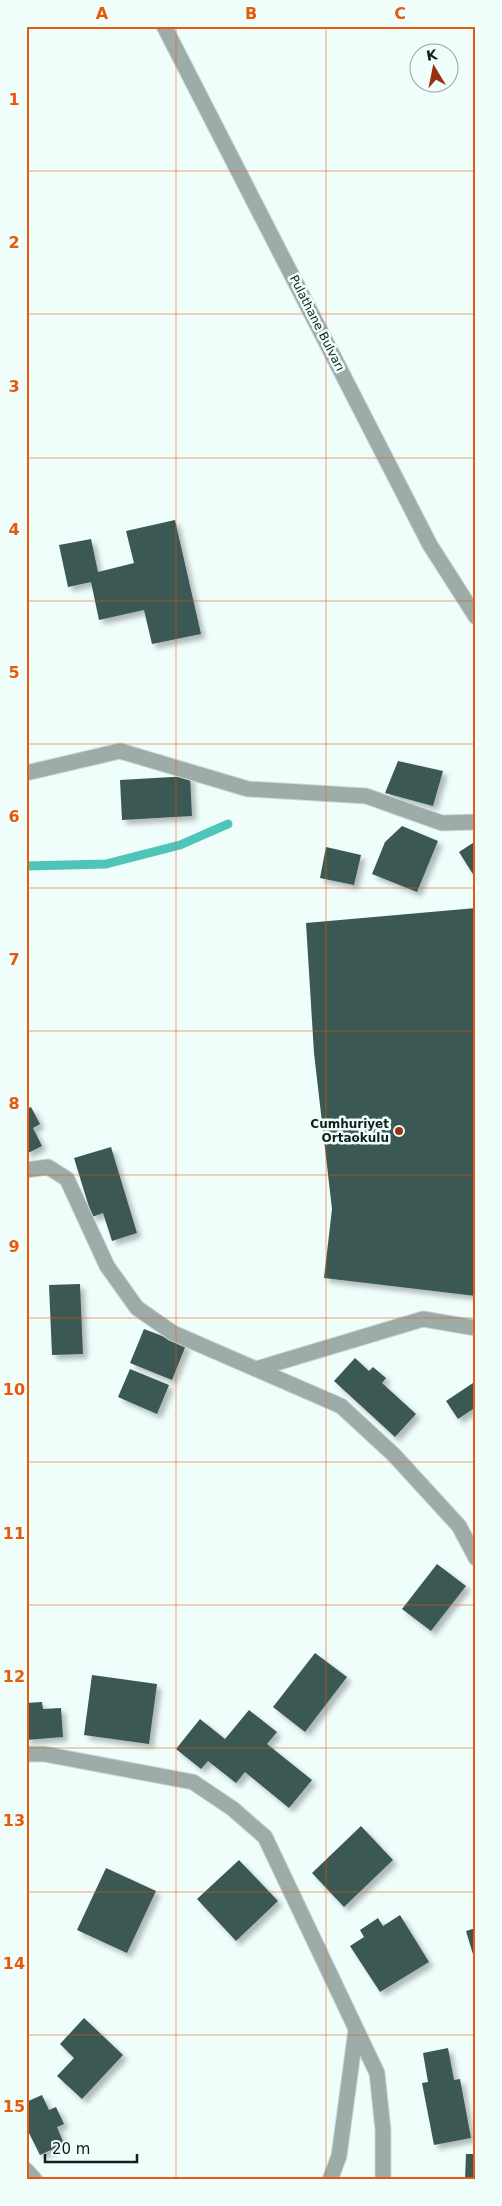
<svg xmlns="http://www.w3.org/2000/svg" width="502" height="2206" font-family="'DejaVu Sans',sans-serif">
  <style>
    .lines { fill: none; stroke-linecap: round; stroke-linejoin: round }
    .stream { stroke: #4fc5b9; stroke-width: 9 }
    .building { fill: #3a5955; filter: url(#shadow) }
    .minor-casing { stroke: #cbd9d7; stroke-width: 17 }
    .minor { stroke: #9daba9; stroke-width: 15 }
    .grid { fill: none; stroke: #e8590c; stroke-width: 1; stroke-opacity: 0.55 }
    .poi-dot { fill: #983012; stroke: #effdfb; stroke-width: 2 }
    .labels { text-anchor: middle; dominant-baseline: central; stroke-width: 5; stroke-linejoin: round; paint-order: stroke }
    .street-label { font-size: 12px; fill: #111e1c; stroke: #effdfb }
    .poi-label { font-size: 12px; font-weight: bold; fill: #111e1c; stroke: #effdfb; text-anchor: end }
    .neatline { fill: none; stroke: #e8590c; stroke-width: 2 }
    .grid-label { font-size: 16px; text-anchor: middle; font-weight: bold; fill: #e8590c }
  </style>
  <defs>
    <filter id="shadow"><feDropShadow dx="4.5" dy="4.5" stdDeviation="2.5" flood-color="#0004"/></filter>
  </defs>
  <rect width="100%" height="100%" fill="#effdfb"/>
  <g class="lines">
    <path class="stream" d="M26 866 106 864 180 845 228 824"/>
  </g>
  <g class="building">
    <path d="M175 520 201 634 152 644 144 610 99 620 91 582 68 587 59 545 91 539 98 572 134 563 126 531Z"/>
    <path d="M398 761 443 771 433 806 385 793Z"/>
    <path d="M190 776 192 816 122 820 120 780Z"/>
    <path d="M402 826 438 841 417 892 372 874 385 842Z"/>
    <path d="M476 841V879L459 852Z"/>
    <path d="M326 847 361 855 354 885 320 878Z"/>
    <path d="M476 908V1296L324 1278 332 1209 314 1053 306 923Z"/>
    <path d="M31 1107 40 1124 33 1128 42 1146 26 1154V1109Z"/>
    <path d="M111 1147 137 1233 112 1241 103 1213 92 1217 74 1158Z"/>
    <path d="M80 1284 83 1354 52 1355 49 1285Z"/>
    <path d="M144 1329 186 1345 172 1380 130 1363Z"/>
    <path d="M355 1358 369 1371 373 1367 386 1378 382 1383 416 1414 395 1437 334 1381Z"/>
    <path d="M130 1369 169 1385 157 1414 118 1397Z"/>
    <path d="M476 1381V1407L458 1419 446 1401Z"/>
    <path d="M437 1564 466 1586 431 1631 402 1609Z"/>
    <path d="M315 1653 347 1677 305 1732 273 1707Z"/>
    <path d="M92 1675 157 1684 149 1744 84 1735Z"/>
    <path d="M42 1702 43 1709 61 1708 63 1737 26 1740V1703Z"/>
    <path d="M249 1710 277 1732 267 1744 312 1780 289 1808 245 1772 236 1783 208 1761 201 1769 176 1749 200 1719 225 1739Z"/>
    <path d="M361 1826 393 1860 344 1907 312 1873Z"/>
    <path d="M239 1860 278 1901 236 1941 197 1899Z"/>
    <path d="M106 1868 156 1891 127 1953 77 1930Z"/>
    <path d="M400 1915 429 1962 380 1992 350 1946 364 1937 360 1930 378 1918 383 1926Z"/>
    <path d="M476 1928V1961H475L466 1931Z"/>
    <path d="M84 2018 123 2055 82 2099 57 2076 74 2058 60 2044Z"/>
    <path d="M448 2048 454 2080 460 2079 471 2138 434 2145 422 2083 428 2082 423 2053Z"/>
    <path d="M42 2095 49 2110 56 2107 64 2124 57 2127 64 2144 40 2155 26 2127V2102Z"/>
    <path d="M466 2154H476V2180H465Z"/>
    <path d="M408 2177 426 2178V2180H408Z"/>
  </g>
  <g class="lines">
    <defs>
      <g id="minor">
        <path d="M164 26 430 545 476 617"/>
        <path d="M26 773 120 751 248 789 366 796 442 823 476 822"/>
        <path d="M26 1170 48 1167 67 1179 107 1266 137 1308 173 1333 341 1406 394 1455 459 1526 476 1558"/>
        <path d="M256 1369 423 1319 476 1328"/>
        <path d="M26 1754H44L193 1782 233 1809 265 1837 377 2073 383 2130V2180"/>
        <path d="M26 2170 35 2180"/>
        <path d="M330 2180 339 2156 356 2030"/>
      </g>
    </defs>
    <use href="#minor" class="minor-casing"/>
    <use href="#minor" class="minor"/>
  </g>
  <path class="grid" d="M176 26V2180M326 26V2180M26 171H476M26 314H476M26 458H476M26 601H476M26 744H476M26 888H476M26 1031H476M26 1175H476M26 1318H476M26 1462H476M26 1605H476M26 1748H476M26 1892H476M26 2035H476"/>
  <circle class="poi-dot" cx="399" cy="1131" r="5"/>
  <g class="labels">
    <g class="street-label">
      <text transform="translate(317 323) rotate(63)">Pulathane Bulvarı</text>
    </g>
    <g class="poi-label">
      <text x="389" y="1124">Cumhuriyet<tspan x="389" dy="14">Ortaokulu</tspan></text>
    </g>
  </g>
  <rect width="502" height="2206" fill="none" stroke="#effdfb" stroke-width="55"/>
  <g transform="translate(434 68) rotate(350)"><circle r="24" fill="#effdfb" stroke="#96a4a2"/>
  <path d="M0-4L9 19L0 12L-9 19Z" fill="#983012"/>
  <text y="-8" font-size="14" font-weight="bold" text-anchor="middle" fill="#111e1c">K</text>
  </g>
  <path d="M45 2154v8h92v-8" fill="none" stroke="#111e1c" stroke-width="2.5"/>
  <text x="52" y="2154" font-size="15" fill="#111e1c" stroke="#effdfb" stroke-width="4" paint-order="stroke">20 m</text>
  <rect x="28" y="28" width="446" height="2150" class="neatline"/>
  <g class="grid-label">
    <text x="102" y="19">A</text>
    <text x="251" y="19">B</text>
    <text x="400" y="19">C</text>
    <text x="14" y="105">1</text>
    <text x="14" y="248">2</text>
    <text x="14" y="392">3</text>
    <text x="14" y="535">4</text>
    <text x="14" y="678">5</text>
    <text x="14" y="822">6</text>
    <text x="14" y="965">7</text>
    <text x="14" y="1109">8</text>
    <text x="14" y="1252">9</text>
    <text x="14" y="1395">10</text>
    <text x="14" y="1539">11</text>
    <text x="14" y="1682">12</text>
    <text x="14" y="1826">13</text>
    <text x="14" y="1969">14</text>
    <text x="14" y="2112">15</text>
  </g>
</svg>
